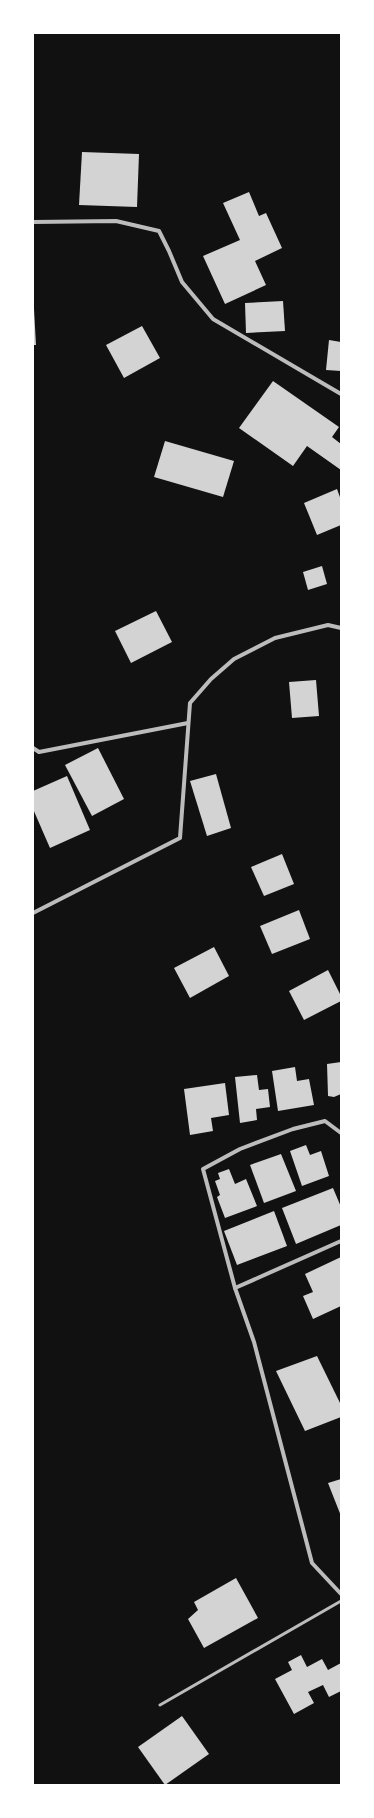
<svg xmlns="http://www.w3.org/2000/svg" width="374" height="1818" font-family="Jost,sans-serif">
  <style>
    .building { fill: #d3d3d3 }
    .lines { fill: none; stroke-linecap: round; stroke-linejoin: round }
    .service { stroke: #bcbcbc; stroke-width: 3 }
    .minor { stroke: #bcbcbc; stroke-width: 4 }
  </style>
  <rect width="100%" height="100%" fill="#111"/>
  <g class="building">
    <path d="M82 152 139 154 137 207 79 205Z"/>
    <path d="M249 192 259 216 266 213 282 248 255 261 266 285 225 304 203 256 240 240 223 203Z"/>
    <path d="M283 301 285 331 246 333 245 303Z"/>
    <path d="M33 309H34L36 345H33Z"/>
    <path d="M142 326 160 358 124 378 106 345Z"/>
    <path d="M329 340 341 342V371L326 370Z"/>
    <path d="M273 381 339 427 332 437 341 444V470L307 446 293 466 239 428Z"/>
    <path d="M165 441 234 461 223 497 154 477Z"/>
    <path d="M337 489 341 500V525L317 535 304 503Z"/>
    <path d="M322 566 327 584 308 590 303 572Z"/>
    <path d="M156 611 172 642 131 663 115 631Z"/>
    <path d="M316 680 319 716 292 718 289 682Z"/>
    <path d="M98 748 124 799 92 816 65 765Z"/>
    <path d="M216 774 231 828 207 836 190 781Z"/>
    <path d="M67 776 90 830 50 848 33 809V791Z"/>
    <path d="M282 854 294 884 264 896 251 867Z"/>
    <path d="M299 910 310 939 272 954 260 926Z"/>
    <path d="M214 947 229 976 190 998 174 968Z"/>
    <path d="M328 970 341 996V1001L304 1020 289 991Z"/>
    <path d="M341 1062V1094L334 1097 328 1096 327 1064Z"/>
    <path d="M295 1067 297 1081 309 1079 314 1105 278 1111 272 1071Z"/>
    <path d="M257 1075 259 1090 268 1089 270 1107 256 1109 257 1120 240 1123 235 1077Z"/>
    <path d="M225 1083 229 1115 211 1118 213 1131 190 1135 184 1089Z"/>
    <path d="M306 1145 310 1155 321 1151 329 1176 302 1186 290 1151Z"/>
    <path d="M281 1154 296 1191 264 1203 250 1165Z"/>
    <path d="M229 1169 235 1184 246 1179 257 1206 225 1218 217 1197 220 1195 215 1181 220 1179 218 1173Z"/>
    <path d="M333 1188 341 1207V1225L296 1244 282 1208Z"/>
    <path d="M274 1211 287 1246 237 1265 224 1231Z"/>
    <path d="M341 1257V1306L313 1319 303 1296 313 1292 305 1274Z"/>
    <path d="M317 1356 341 1405V1417L305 1431 276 1371Z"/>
    <path d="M341 1479V1516L328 1483Z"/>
    <path d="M236 1578 258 1618 204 1648 188 1619 198 1610 194 1602Z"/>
    <path d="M301 1655 307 1667 322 1659 328 1670 341 1663V1691L329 1697 323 1685 308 1692 314 1703 294 1714 275 1679 292 1670 288 1662Z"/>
    <path d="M182 1716 209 1754 165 1785 138 1747Z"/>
  </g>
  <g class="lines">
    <path class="service" d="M160 1705 341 1601"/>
    <g class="minor">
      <path d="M33 222 116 221 159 231 169 251 182 282 213 319 341 394"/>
      <path d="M33 748 39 752 188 723"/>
      <path d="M33 913 180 838 190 703 211 679 234 659 275 638 328 625 341 628"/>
      <path d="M341 1241 235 1288 254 1342 312 1563 341 1594"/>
      <path d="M235 1288 203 1169 240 1149 293 1129 325 1121 341 1133"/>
    </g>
  </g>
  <rect width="374" height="1818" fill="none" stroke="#ffffff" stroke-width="68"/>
</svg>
